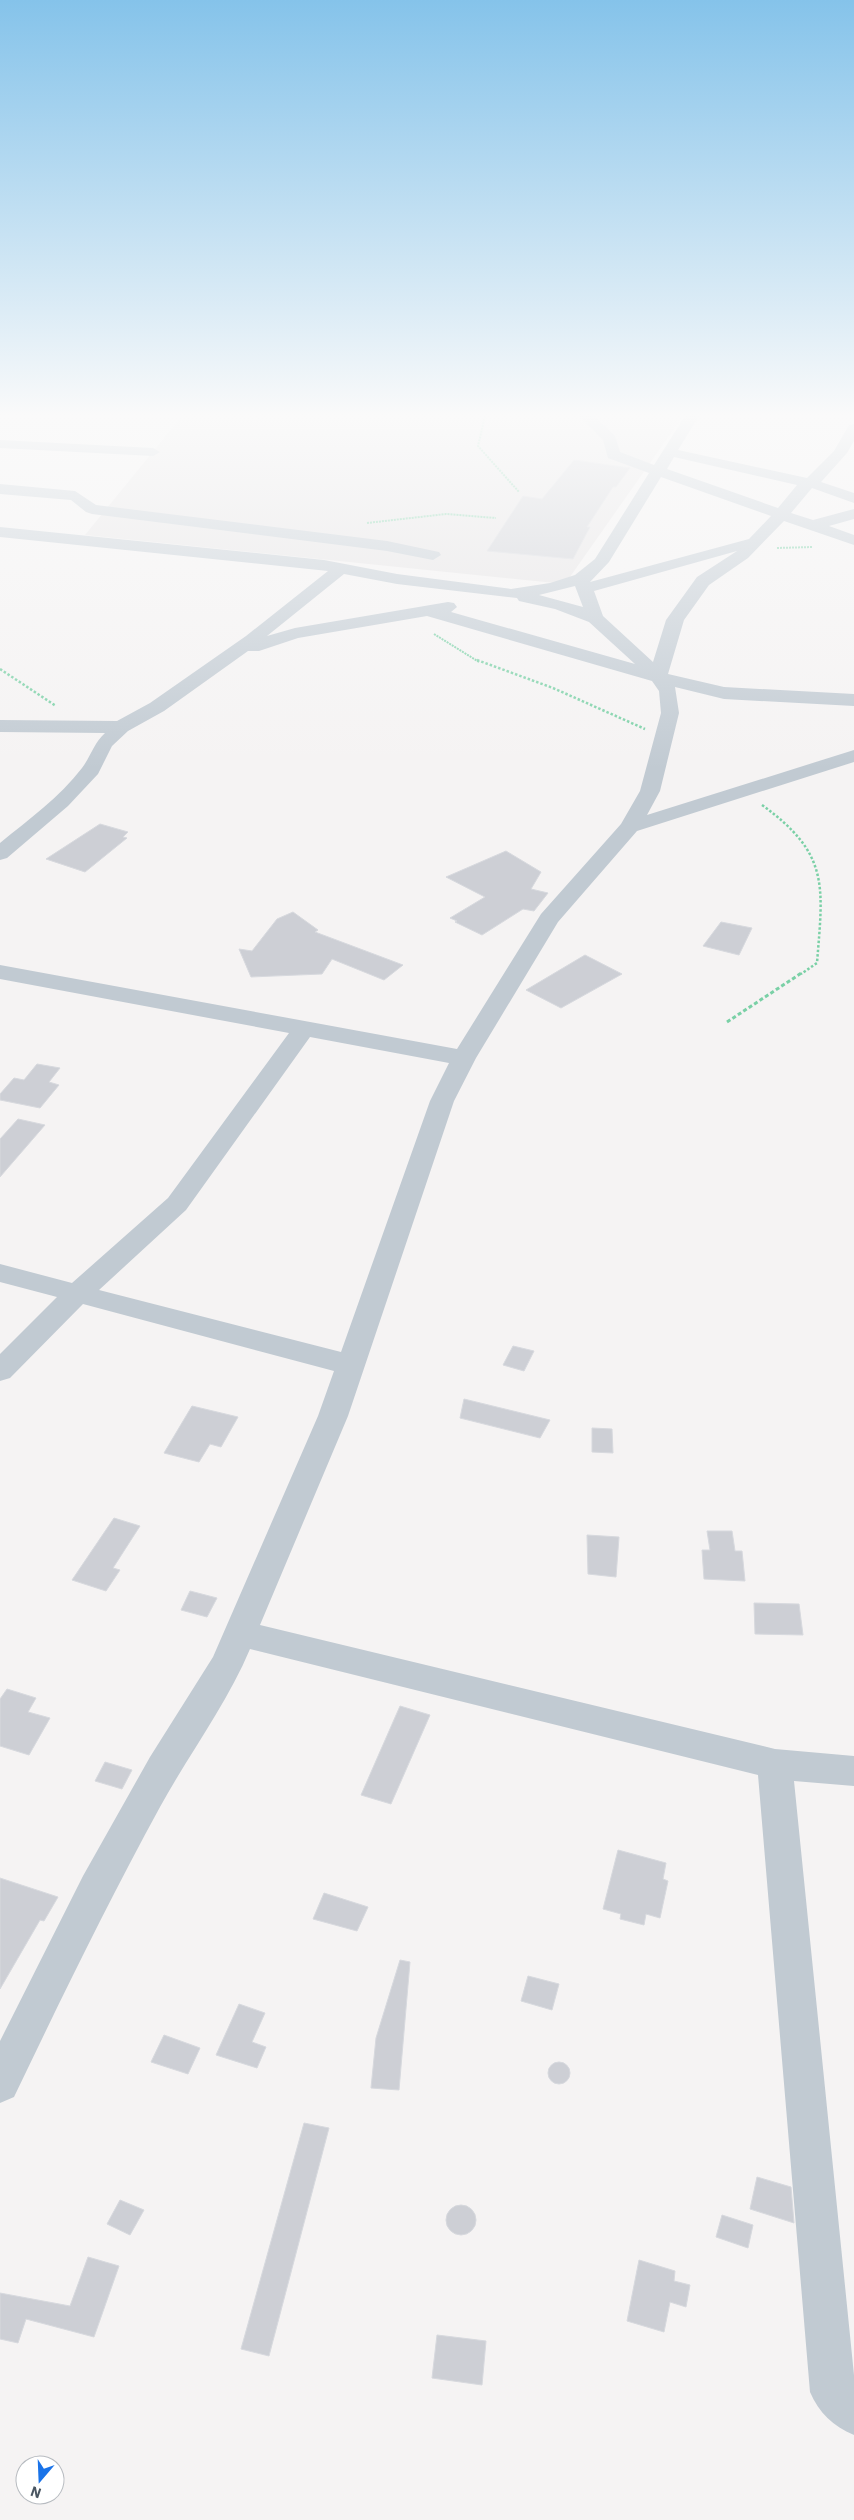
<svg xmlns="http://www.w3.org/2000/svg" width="854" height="2520" font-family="'IBM Plex Sans',sans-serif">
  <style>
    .education { fill: #e6e4e5 }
    .building { fill: #cdcfd5; stroke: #d7d9de }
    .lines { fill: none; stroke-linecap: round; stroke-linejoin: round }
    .path-far2 { stroke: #7ad0a6; stroke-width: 2; stroke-dasharray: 2 1; stroke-linecap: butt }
    .path-far1 { stroke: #7ad0a6; stroke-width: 2.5; stroke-dasharray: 2.5 2; stroke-linecap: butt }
    .path { stroke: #7ad0a6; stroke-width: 3; stroke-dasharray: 4 2.5; stroke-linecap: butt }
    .minor { fill: #c1cad2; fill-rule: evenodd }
  </style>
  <rect width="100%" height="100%" fill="#f5f3f3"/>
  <path class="education" d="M182 416H683L565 584 85 535Z"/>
  <g class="building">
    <path d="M574 460 630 468 616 487H613L587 527H590L573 559 487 551 523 496 542 499Z"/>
    <path d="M100 824 128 832 123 837 127 838 85 872 46 859Z"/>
    <path d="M506 851 541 872 531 889 548 893 534 911 523 909 482 935 455 922 457 921 450 918 485 897 446 877Z"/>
    <path d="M293 912 318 930 315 932 403 965 384 980 332 959 322 974 251 977 239 949 252 951 277 919Z"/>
    <path d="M721 922 752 928 739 955 703 946Z"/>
    <path d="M585 955 622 974 561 1008 526 990Z"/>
    <path d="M37 1064 60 1068 49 1082 59 1085 40 1108 0 1100V1094L14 1078 24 1080Z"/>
    <path d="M18 1119 45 1125 0 1177V1139Z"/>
    <path d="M513 1346 534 1351 524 1371 503 1365Z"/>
    <path d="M464 1399 550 1420 540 1438 460 1418Z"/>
    <path d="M192 1406 238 1417 221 1447 210 1444 199 1462 164 1453Z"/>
    <path d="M592 1428 612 1429 613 1453 592 1452Z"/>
    <path d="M114 1518 140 1526 113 1568 120 1570 106 1591 72 1580Z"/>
    <path d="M707 1531H732L735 1551H742L745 1581 704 1579 702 1550H710Z"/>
    <path d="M587 1535 619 1537 616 1577 588 1574Z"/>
    <path d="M190 1591 217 1598 207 1617 181 1610Z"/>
    <path d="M754 1603 799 1604 803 1635 755 1634Z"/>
    <path d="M7 1689 36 1698 28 1712 50 1718 29 1755 0 1746V1699Z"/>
    <path d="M400 1706 430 1715 391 1804 361 1795Z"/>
    <path d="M105 1762 132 1770 122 1789 95 1781Z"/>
    <path d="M618 1850 666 1863 663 1879 668 1881 660 1918 646 1914 644 1925 620 1919 621 1914 603 1909Z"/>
    <path d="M0 1878 58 1897 44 1921 40 1920 0 1989Z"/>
    <path d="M324 1893 368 1907 357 1931 313 1919Z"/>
    <path d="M400 1960 410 1962 399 2090 371 2088 376 2038Z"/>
    <path d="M528 1976 559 1984 552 2010 521 2001Z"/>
    <path d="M239 2004 265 2013 252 2042 266 2047 257 2068 216 2055Z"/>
    <path d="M164 2035 200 2048 188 2074 151 2062Z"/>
    <circle cx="559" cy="2073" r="11"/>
    <path d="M304 2123 329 2128 269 2356 241 2349Z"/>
    <path d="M757 2177 791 2187 794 2223 750 2209Z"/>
    <path d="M120 2200 144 2210 130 2235 107 2224Z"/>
    <circle cx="461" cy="2220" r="15"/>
    <path d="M722 2215 753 2225 748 2248 716 2237Z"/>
    <path d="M88 2257 119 2266 94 2337 26 2319 18 2343 0 2339V2293L70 2306Z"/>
    <path d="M639 2260 675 2271 674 2281 690 2285 686 2307 670 2302 664 2332 627 2321Z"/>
    <path d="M437 2335 486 2341 482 2385 432 2378Z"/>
  </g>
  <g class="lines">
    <g class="path-far2">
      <path d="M485 416 478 446 519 492"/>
      <path d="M367 523 446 514 496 518"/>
      <path d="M777 548 813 547"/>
      <path d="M434 634 479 662"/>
    </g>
    <g class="path-far1">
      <path d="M477 660 553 688 645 729"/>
      <path d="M0 669 56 706"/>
      <path d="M762 805C830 854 823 886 817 963L801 974"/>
    </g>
    <path class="path" d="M727 1022 803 972"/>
    <g class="minor">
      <path d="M579 416H594L615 436 620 452 654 465 685 416H699L678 450 807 478 834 451 849 425 854 424V441L847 453 821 482 854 493V503L812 488 791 513 813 520 854 509V519L829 526 854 535V545L784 521 748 558 709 585 684 620 668 674 724 687 854 694V706L724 699 675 687 679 713 660 791 647 815 854 750V762L637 831 558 922 476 1058 454 1101 348 1416 260 1625 775 1749 854 1756V1786L794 1781 854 2375V2435C833 2426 819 2413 810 2392L758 1775 250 1649C227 1704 189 1754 160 1807 108 1902 61 1999 14 2097L0 2103V2041L83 1876 150 1757 213 1657 318 1416 334 1371 83 1304 10 1378 0 1381V1354L57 1297 0 1282V1264L72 1283 168 1198 289 1033 0 979V965L457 1049 541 914 621 824 640 791 661 713 659 691 652 681 427 616 298 638 259 651H248L164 711 128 731 112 746 98 774 68 806 7 858 0 860V843C28 820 60 797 82 768 91 756 94 743 105 733L0 732V720L117 721 150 703 246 636 328 571 0 537V527L324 560 397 574 511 589 550 583 575 575 595 559 649 473 608 458 603 440ZM674 457 797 485 778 508 667 469ZM661 477 771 516 749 539 590 582 609 562ZM737 551 697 577 666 620 653 662 603 616 594 591ZM344 574 397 584 517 598 519 601 555 609 589 622 635 664 451 612 457 607 454 603 448 602 295 628 267 636ZM575 586 583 607 539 595ZM310 1037 449 1063 430 1101 341 1352 99 1290 186 1210Z"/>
      <path d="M0 440 153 448 160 452 153 456 0 448Z"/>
      <path d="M0 484 75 491 96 505 387 541 439 552 441 555 433 560 387 551 92 514 86 512 71 500 0 494Z"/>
    </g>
  </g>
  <linearGradient id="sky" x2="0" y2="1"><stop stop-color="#85c3ea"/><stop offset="0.54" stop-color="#fafafa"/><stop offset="1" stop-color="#fafafa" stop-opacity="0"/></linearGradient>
  <rect width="854" height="769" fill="url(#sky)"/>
  <g transform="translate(40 2480) rotate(199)"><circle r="24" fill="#ffffff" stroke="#b7bbc0"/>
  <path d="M0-4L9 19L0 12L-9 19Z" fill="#1a73e8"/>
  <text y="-8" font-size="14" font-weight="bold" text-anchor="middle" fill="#4a5661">N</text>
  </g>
</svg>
